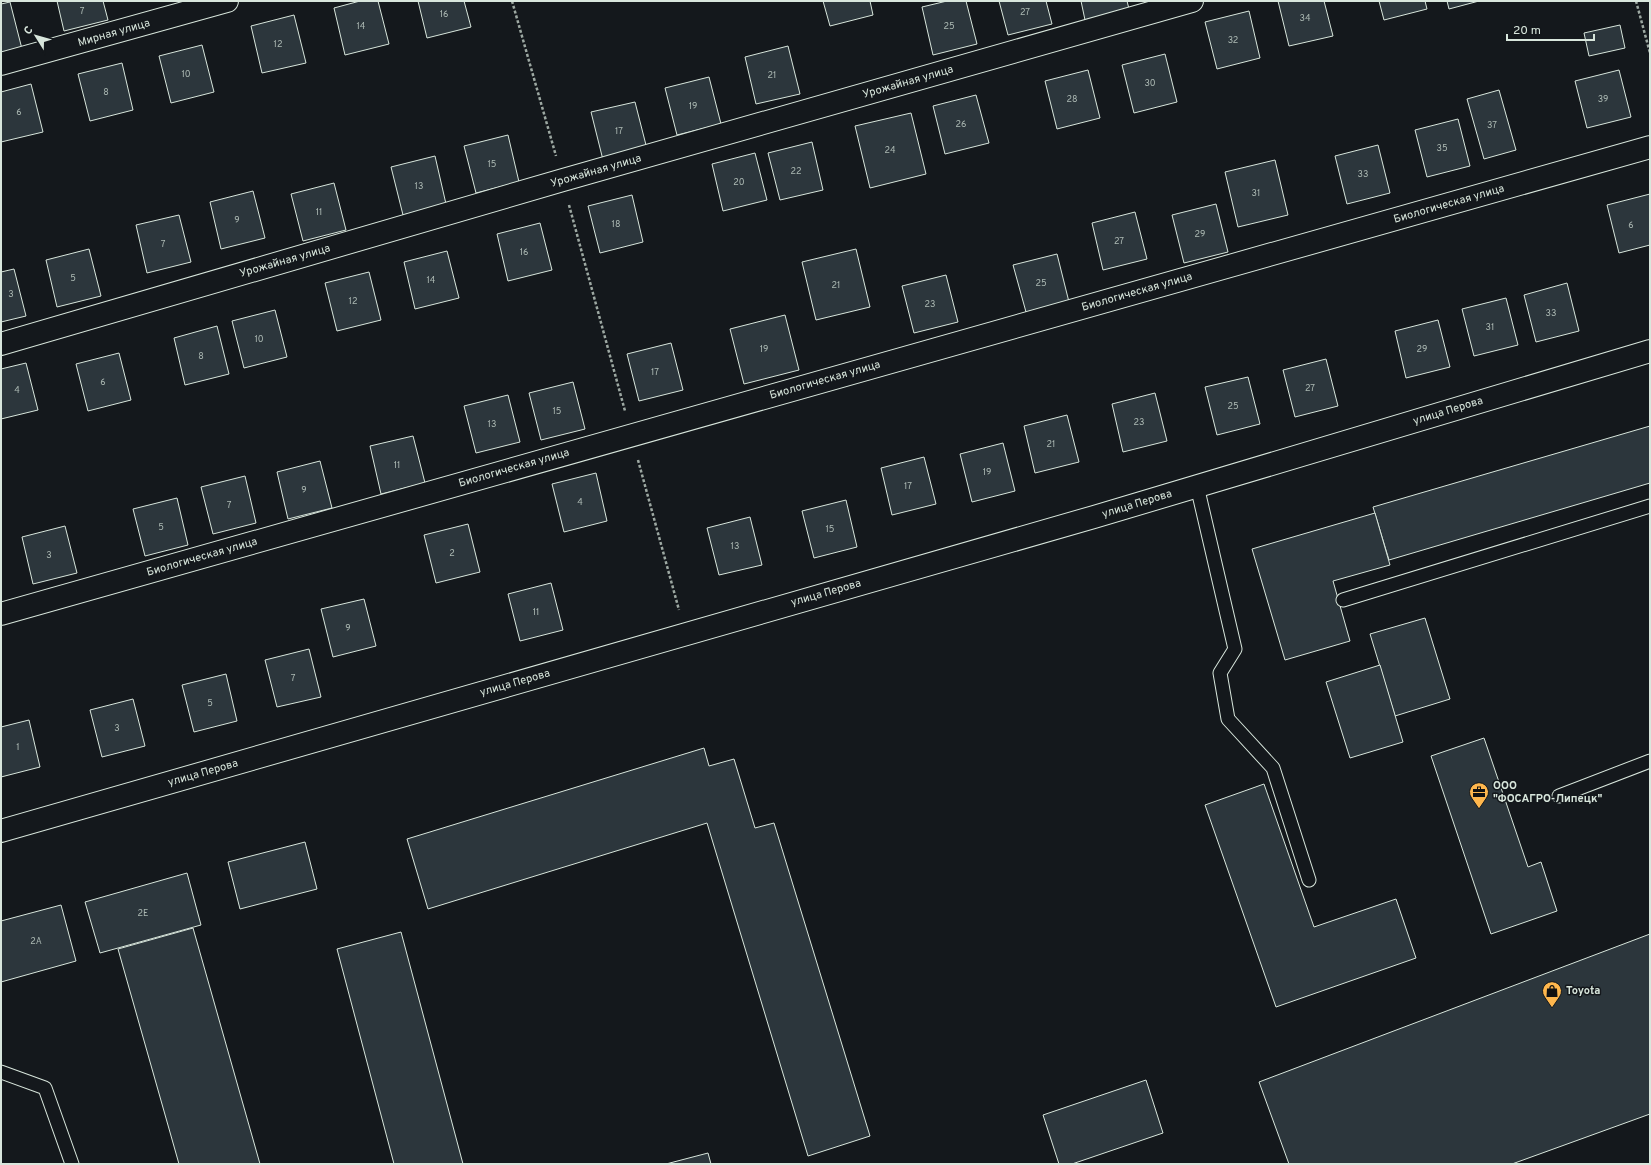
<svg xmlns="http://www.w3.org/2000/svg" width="1651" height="1165" font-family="Overpass,sans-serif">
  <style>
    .building { fill: #2c363c; stroke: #d8e6dc }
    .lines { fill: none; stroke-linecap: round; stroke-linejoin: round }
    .service-casing { stroke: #d8e6dc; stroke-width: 15 }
    .minor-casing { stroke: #d8e6dc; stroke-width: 24 }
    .path { stroke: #9da8a2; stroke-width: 2.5; stroke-dasharray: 3 2; stroke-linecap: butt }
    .service { stroke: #14181c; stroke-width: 13 }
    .minor { stroke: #14181c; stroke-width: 22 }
    .labels { text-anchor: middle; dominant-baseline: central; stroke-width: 3; stroke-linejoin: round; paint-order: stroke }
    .number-label { font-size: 9px; fill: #adbab4 }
    .street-label { font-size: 11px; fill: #d8e6dc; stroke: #14181c }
    .poi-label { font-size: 11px; font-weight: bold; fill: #d8e6dc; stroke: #14181c; text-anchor: start }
  </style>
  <rect width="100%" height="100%" fill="#14181c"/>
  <g class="building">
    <path d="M57 1H103L108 20 64 31Z"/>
    <path d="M360 1H378L389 44 345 55 334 8Z"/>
    <path d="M418 1H464L471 27 427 38Z"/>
    <path d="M823 1H870L873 15 830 26Z"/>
    <path d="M947 1H966L977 44 933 55 922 7Z"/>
    <path d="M999 1H1046L1052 24 1008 35Z"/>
    <path d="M1081 1H1127L1129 9 1085 20Z"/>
    <path d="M1278 1H1324L1333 36 1289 46Z"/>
    <path d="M1379 1H1425L1427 9 1384 20Z"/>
    <path d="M1447 1H1479L1449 9Z"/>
    <path d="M10 2 22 49 1 54V4Z"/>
    <path d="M1249 11 1260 58 1217 69 1205 22Z"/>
    <path d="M294 15 306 63 262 73 251 26Z"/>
    <path d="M1620 25 1625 48 1589 56 1584 33Z"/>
    <path d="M202 45 214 92 171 103 159 56Z"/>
    <path d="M788 46 800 94 756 104 745 57Z"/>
    <path d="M1165 54 1177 102 1134 113 1122 65Z"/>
    <path d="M122 63 133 110 90 121 78 74Z"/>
    <path d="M1088 70 1100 118 1057 129 1045 81Z"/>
    <path d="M1619 70 1631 117 1587 128 1575 81Z"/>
    <path d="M709 77 721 124 677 135 665 88Z"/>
    <path d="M31 84 43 132 1 142V92Z"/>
    <path d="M1499 90 1516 150 1484 159 1467 99Z"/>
    <path d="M976 95 989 143 945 154 933 106Z"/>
    <path d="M635 102 647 149 603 160 591 112Z"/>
    <path d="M911 113 926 174 870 188 855 126Z"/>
    <path d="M1458 119 1470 166 1427 177 1415 130Z"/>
    <path d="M508 135 519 182 476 193 464 146Z"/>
    <path d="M812 142 823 190 780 200 768 153Z"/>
    <path d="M1378 145 1390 193 1347 204 1335 156Z"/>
    <path d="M755 153 767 200 723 211 712 164Z"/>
    <path d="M435 156 446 204 403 215 391 167Z"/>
    <path d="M1275 160 1288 215 1238 227 1225 172Z"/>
    <path d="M334 183 346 230 303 241 291 194Z"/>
    <path d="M253 191 265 238 221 249 210 202Z"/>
    <path d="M1650 194V245L1619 253 1607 205Z"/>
    <path d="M632 195 643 242 600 253 588 206Z"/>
    <path d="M1216 204 1228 252 1184 263 1172 215Z"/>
    <path d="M1135 212 1147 259 1103 270 1092 223Z"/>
    <path d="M179 215 191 262 147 273 136 225Z"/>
    <path d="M540 223 552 270 508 281 497 234Z"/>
    <path d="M89 249 101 296 57 307 46 260Z"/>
    <path d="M856 249 870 307 816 320 802 262Z"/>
    <path d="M447 251 459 298 415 309 404 262Z"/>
    <path d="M1057 254 1069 302 1026 312 1013 265Z"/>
    <path d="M14 269 26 316 1 322V272Z"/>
    <path d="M369 272 381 320 337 331 325 283Z"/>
    <path d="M946 275 958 322 914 333 902 286Z"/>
    <path d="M1567 283 1579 331 1536 342 1524 295Z"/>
    <path d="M1506 298 1518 345 1474 356 1462 309Z"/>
    <path d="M275 310 287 357 244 368 232 321Z"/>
    <path d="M785 315 799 370 744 384 730 329Z"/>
    <path d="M1438 320 1450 367 1406 378 1395 331Z"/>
    <path d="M217 326 229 374 185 385 174 338Z"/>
    <path d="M671 343 683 390 639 401 627 354Z"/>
    <path d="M119 353 131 400 88 411 76 364Z"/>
    <path d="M1326 359 1338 406 1295 417 1283 370Z"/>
    <path d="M26 363 38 410 1 419V369Z"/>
    <path d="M1248 377 1260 424 1217 435 1205 387Z"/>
    <path d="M573 382 585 429 541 440 529 393Z"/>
    <path d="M1155 393 1167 441 1123 452 1112 404Z"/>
    <path d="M508 395 520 442 476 453 464 406Z"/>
    <path d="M1067 415 1079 462 1035 473 1024 426Z"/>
    <path d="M1650 426V483L1389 560 1373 507Z"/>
    <path d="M413 436 425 483 381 494 370 446Z"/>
    <path d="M1003 443 1015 491 972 502 960 454Z"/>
    <path d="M924 457 936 504 892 515 881 468Z"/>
    <path d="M320 461 332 508 288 519 277 472Z"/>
    <path d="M596 473 607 521 564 532 552 484Z"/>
    <path d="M245 476 256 523 213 534 201 487Z"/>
    <path d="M177 498 188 545 145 556 133 509Z"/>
    <path d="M846 500 857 547 814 558 802 511Z"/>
    <path d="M1375 513 1390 565 1333 581 1350 641 1285 660 1252 549Z"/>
    <path d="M750 517 762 565 719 575 707 528Z"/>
    <path d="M468 524 480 572 436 583 424 535Z"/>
    <path d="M65 526 77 573 33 584 22 537Z"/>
    <path d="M551 583 563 630 520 641 508 594Z"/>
    <path d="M364 599 376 646 333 657 321 609Z"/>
    <path d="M1425 618 1450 699 1395 716 1370 634Z"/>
    <path d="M309 649 321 697 277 707 265 660Z"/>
    <path d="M1380 665 1403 742 1350 758 1326 682Z"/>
    <path d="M226 674 237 721 194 732 182 685Z"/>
    <path d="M133 699 145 746 102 757 90 710Z"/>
    <path d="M29 720 40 767 1 777V727Z"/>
    <path d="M1484 738 1528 867 1541 862 1557 911 1491 934 1431 756Z"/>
    <path d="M704 748 709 766 734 759 755 828 774 823 870 1136 808 1156 707 823 428 909 407 839Z"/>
    <path d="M1264 784 1314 927 1396 899 1416 958 1276 1007 1205 805Z"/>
    <path d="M305 842 317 889 240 909 228 862Z"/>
    <path d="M187 873 201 925 100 953 85 902Z"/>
    <path d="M61 905 76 961 1 982V921Z"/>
    <path d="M193 928 260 1164H179L118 949Z"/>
    <path d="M401 932 463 1164H394L337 949Z"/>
    <path d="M1650 934V1114L1512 1164H1289L1259 1082Z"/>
    <path d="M1146 1080 1163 1133 1072 1164H1059L1043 1115Z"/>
    <path d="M708 1153 711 1164H666Z"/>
  </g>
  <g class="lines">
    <defs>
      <g id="service">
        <path d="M1197 486 1235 649 1220 673 1228 719 1273 768 1309 880"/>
        <path d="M1343 600 1650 506"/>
        <path d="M1559 796 1650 761"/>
        <path d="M1 1072 45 1088 72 1164"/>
      </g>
      <g id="minor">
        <path d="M1 64 227 1"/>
        <path d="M1 344 563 180 1192 1"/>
        <path d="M1 614 1650 147"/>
        <path d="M1 831 1094 517 1650 351"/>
      </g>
    </defs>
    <use href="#service" class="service-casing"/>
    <use href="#minor" class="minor-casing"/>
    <g class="path">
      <path d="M512 1 556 156"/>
      <path d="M1636 1 1650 53"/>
      <path d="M569 205 625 411"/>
      <path d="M638 460 679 610"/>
    </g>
    <use href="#service" class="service"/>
    <use href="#minor" class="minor"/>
  </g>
  <defs>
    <symbol id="office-pin" viewBox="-11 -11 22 30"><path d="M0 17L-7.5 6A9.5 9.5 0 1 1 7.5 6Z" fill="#ffb74d" stroke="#14181c"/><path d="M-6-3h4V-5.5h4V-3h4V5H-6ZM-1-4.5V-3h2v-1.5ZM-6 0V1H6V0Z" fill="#111"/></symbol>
    <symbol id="shop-pin" viewBox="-11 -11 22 30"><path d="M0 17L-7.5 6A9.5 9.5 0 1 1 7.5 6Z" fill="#ffb74d" stroke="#14181c"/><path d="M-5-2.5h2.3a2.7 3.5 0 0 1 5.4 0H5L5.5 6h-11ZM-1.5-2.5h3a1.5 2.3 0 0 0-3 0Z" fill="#111"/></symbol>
  </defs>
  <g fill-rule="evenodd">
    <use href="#office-pin" x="1468" y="781" width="22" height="30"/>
    <use href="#shop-pin" x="1541" y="980" width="22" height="30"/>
  </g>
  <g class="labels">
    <g class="number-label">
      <text x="82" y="11">7</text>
      <text x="1025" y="12">27</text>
      <text x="444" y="14">16</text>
      <text x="1305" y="18">34</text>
      <text x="361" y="26">14</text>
      <text x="949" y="26">25</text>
      <text x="1233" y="40">32</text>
      <text x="278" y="44">12</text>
      <text x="186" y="74">10</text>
      <text x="772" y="75">21</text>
      <text x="1150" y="83">30</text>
      <text x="106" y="92">8</text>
      <text x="1072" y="99">28</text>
      <text x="1603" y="99">39</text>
      <text x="693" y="106">19</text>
      <text x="19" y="112">6</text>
      <text x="961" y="124">26</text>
      <text x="1492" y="125">37</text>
      <text x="619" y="131">17</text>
      <text x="1442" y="148">35</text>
      <text x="890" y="150">24</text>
      <text x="492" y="164">15</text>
      <text x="796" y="171">22</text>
      <text x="1363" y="174">33</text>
      <text x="739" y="182">20</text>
      <text x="419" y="186">13</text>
      <text x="1256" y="193">31</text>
      <text x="319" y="212">11</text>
      <text x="237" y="220">9</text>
      <text x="616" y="224">18</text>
      <text x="1631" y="225">6</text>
      <text x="1200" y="234">29</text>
      <text x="1119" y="241">27</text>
      <text x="163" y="244">7</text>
      <text x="524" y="252">16</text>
      <text x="73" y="278">5</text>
      <text x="431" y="280">14</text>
      <text x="1041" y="283">25</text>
      <text x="836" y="285">21</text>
      <text x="11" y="294">3</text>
      <text x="353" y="301">12</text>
      <text x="930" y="304">23</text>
      <text x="1551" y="313">33</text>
      <text x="1490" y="327">31</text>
      <text x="259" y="339">10</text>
      <text x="764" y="349">19</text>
      <text x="1422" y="349">29</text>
      <text x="201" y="356">8</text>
      <text x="655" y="372">17</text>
      <text x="103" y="382">6</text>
      <text x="1310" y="388">27</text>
      <text x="17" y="390">4</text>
      <text x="1233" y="406">25</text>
      <text x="557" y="411">15</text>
      <text x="1139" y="422">23</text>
      <text x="492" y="424">13</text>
      <text x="1051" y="444">21</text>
      <text x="397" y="465">11</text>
      <text x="987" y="472">19</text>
      <text x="908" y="486">17</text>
      <text x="304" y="490">9</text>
      <text x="580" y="502">4</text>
      <text x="229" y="505">7</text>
      <text x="161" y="527">5</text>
      <text x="830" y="529">15</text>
      <text x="735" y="546">13</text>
      <text x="452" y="553">2</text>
      <text x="49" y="555">3</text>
      <text x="536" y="612">11</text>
      <text x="348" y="628">9</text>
      <text x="293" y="678">7</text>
      <text x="210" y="703">5</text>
      <text x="117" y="728">3</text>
      <text x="18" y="747">1</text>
      <text x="143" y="913">2Е</text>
      <text x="36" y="941">2А</text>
    </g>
    <g class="street-label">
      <text transform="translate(114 33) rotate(-16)">Мирная улица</text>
      <text transform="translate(908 82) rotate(-16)">Урожайная улица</text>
      <text transform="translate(596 171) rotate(-16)">Урожайная улица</text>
      <text transform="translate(1449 204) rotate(-16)">Биологическая улица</text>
      <text transform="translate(285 261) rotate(-16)">Урожайная улица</text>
      <text transform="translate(1137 292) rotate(-16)">Биологическая улица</text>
      <text transform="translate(825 380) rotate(-16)">Биологическая улица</text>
      <text transform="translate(1448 411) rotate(-17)">улица Перова</text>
      <text transform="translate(514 468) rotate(-16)">Биологическая улица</text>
      <text transform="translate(1137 504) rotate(-17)">улица Перова</text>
      <text transform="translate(202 557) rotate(-16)">Биологическая улица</text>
      <text transform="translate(826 593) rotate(-16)">улица Перова</text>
      <text transform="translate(515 683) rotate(-16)">улица Перова</text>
      <text transform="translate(203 773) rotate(-16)">улица Перова</text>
    </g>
    <g class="poi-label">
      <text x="1493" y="786">ООО<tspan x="1493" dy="13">"ФОСАГРО-Липецк"</tspan></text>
      <text x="1566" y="991">Toyota</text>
    </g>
  </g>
  <rect width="1651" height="1165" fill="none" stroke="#d8e6dc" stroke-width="4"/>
  <g transform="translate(36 36) rotate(307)" stroke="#14181c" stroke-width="3" paint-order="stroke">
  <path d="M0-3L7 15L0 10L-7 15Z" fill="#d8e6dc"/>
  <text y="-6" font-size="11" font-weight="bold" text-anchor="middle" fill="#d8e6dc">С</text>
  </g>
  <path d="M1507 34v6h87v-6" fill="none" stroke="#d8e6dc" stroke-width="2"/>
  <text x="1513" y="34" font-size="12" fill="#d8e6dc" stroke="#14181c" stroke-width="3" paint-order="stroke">20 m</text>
</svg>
